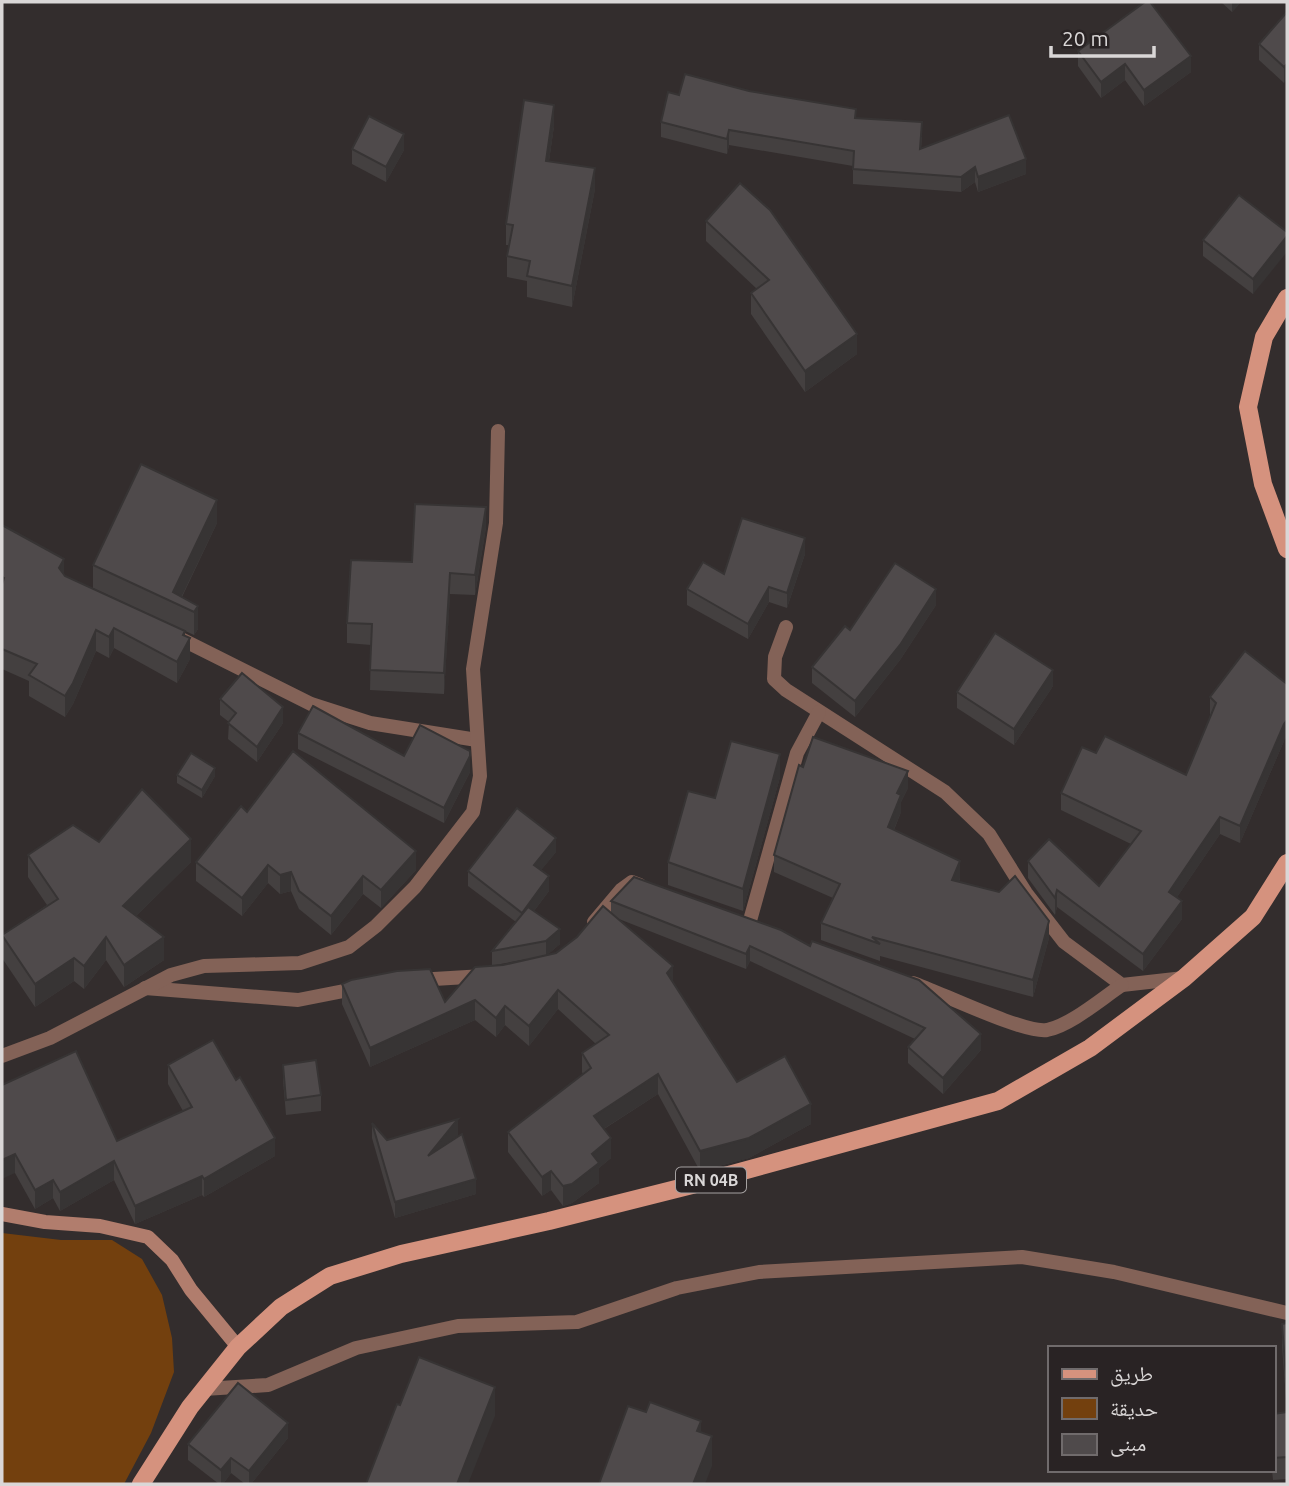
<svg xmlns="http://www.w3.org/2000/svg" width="1289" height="1486" font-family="Ubuntu,'Noto Naskh Arabic',sans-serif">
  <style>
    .green { fill: #73400e }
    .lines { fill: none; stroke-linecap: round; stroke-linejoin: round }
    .street { stroke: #836257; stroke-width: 14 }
    .secondary { stroke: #b17d6d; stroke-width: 14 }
    .primary { stroke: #d5927e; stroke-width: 18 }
    .wall { fill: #444040; fill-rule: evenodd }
    .shaded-wall { fill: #373434 }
    .building { fill: #4f4a4b; stroke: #373434; stroke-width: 2 }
    .labels { text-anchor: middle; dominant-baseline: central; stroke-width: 7; stroke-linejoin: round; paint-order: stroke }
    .shield { fill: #292324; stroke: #a5a1a1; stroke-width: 2 }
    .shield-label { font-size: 16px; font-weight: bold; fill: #dad7d7 }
  </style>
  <rect width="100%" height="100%" fill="#332d2d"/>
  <path class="green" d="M2 1233 61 1240H112L142 1259 162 1295 172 1338 174 1372 151 1433 124 1484H2Z"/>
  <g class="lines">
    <g class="street">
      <path d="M786 627 775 657 774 679 786 690 945 792 989 834 1026 893 1064 942 1122 985 1184 978"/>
      <path d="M175 636 311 704 370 723 477 740"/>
      <path d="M594 922 621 890 632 882 640 885"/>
      <path d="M749 924 797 753 819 712"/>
      <path d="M417 980 484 976"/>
      <path d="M913 983C939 992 1025 1034 1047 1030 1071 1025 1101 999 1122 985"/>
      <path d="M145 988 298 1000 359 988"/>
      <path d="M2 1056 50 1038 171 975 204 966 300 963 349 947 376 926 415 887 473 812 480 776 473 669 496 523 498 431"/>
      <path d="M204 1389 268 1385 356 1348 458 1326 577 1322 677 1288 759 1272 1022 1257 1114 1272 1287 1313"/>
    </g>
    <path class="secondary" d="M2 1214 45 1222 100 1226 148 1237 172 1260 191 1290 238 1347"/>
    <g class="primary">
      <path d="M1287 298 1264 337 1248 407 1263 484 1287 549"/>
      <path d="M141 1484 190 1407 238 1347 281 1307 330 1276 401 1254 549 1221 692 1185 998 1101 1090 1048 1184 978 1253 917 1287 863"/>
    </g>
  </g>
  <g class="wall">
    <path d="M1221 2H1241L1232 12Z"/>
    <path d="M1287 12 1284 83 1259 60V44Z"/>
    <path d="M1078 51 1191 72 1144 106 1125 80 1101 98 1078 66Z"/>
    <path d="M679 95 856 118 922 137 921 149 1026 174 978 192 975 182 961 192 853 184V166L729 145 727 154 661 137V122Z"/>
    <path d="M554 126 549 161 595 189 572 307 527 297V281L507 277V256L509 245H506V224Z"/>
    <path d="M352 149 404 150 386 182 352 164Z"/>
    <path d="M706 221 857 354 805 392 751 314V293L757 289 706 241Z"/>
    <path d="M1287 232 1253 294 1203 256V240Z"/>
    <path d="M217 523 182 597 198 606V629L194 635 93 588V565Z"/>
    <path d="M2 525 65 576 185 636 190 659 177 683 114 648 109 658 96 651 73 704 65 717 29 696V681L2 669Z"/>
    <path d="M486 527 475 595 450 594 444 694 370 690 371 645 347 643V623Z"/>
    <path d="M805 554 787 608 769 602 748 639 687 605V589L724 574Z"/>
    <path d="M936 605 900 660 855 717 812 683V667L850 630Z"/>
    <path d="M1053 686 1014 745 957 708V692Z"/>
    <path d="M1210 697 1284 741 1240 843 1220 834 1177 897 1182 919 1143 971 1057 907 1055 915 1028 878V861L1099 886 1131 844 1061 810V793L1096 753 1186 775 1211 716 1210 715Z"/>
    <path d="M220 699 283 723 257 762 228 739 229 722 220 715Z"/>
    <path d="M298 733 404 756 470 772 444 823 298 749Z"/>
    <path d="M177 775 215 776 202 798 177 783Z"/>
    <path d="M780 777 743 911 668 885V862L715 798Z"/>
    <path d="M908 788 901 802V812L894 830 960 878 959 882 1049 938 1033 997 880 956V961L821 940V923L833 898 774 872V855Z"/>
    <path d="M247 812 416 870 381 908 363 894 331 935 299 909 291 891 280 894 268 883 242 916 196 881V862Z"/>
    <path d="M99 842 191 862 136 916 164 960 124 987 106 960 84 989 74 981 35 1007 2 958V935L47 905 28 877V855Z"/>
    <path d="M556 852 541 870 549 891 534 911 560 944 547 955 556 953 611 913V901L634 877 981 1050 943 1094 908 1063V1047L915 1039 750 961 746 969 619 919 673 982 737 1082 811 1124 749 1158 700 1171 658 1094 604 1129 611 1158 599 1168V1183L572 1203 563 1206 551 1190 542 1196 508 1152V1132L583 1074 582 1072V1053L596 1044 558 1009 529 1046 505 1025 496 1037 475 1020 370 1067 342 1004V984L445 1002 492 965V951L516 922 468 886V871ZM527 959 503 965H495Z"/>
    <path d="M168 1065 275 1156 204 1197 202 1195 135 1224 114 1180 60 1211 53 1198 35 1209 15 1173 2 1085 117 1141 183 1111 168 1084Z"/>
    <path d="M283 1065 321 1095V1111L286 1115 283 1080Z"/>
    <path d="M372 1123 387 1140 458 1135 454 1139 476 1194 395 1218 372 1138Z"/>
    <path d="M1287 1323V1479L1273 1480 1272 1470H1273V1414L1287 1412 1282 1346V1324Z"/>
    <path d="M288 1438 251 1484H245L231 1473 223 1484H219L188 1460V1444Z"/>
  </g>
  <g class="shaded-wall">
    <path d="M1232 2H1241L1232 12Z"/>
    <path d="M1191 56V72L1144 106V90Z"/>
    <path d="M1125 64V80L1101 98V82Z"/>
    <path d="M1287 64V80L1284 83V67Z"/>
    <path d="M554 105V126L546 182V161Z"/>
    <path d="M729 130V145L727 154V139Z"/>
    <path d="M404 134V150L386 182V167Z"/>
    <path d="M1026 159V174L978 192V177Z"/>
    <path d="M975 167V182L961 192V177Z"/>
    <path d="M595 168V189L572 307V286Z"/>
    <path d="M1287 236V252L1253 294V279Z"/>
    <path d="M857 334V354L805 392V371Z"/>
    <path d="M217 500V523L178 604 173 592Z"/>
    <path d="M486 507V527L475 595V575Z"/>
    <path d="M805 538V554L787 608V593Z"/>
    <path d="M64 559V580L59 568Z"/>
    <path d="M450 573V594L444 694V673Z"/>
    <path d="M769 587V602L748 639V624Z"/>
    <path d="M936 589V605L900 660 855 717V701Z"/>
    <path d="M198 606V629L194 635V612Z"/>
    <path d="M114 628V648L109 658V637Z"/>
    <path d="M96 630V651L73 704 65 717V696Z"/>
    <path d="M185 631V647L190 638V659L177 683V662L183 635Z"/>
    <path d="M1053 670V686L1014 745V729Z"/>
    <path d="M283 707V723L257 762V747Z"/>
    <path d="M1287 720V737L1284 741 1240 843V826L1284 724Z"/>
    <path d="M780 754V777L743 911V889Z"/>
    <path d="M470 756V772L444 823V808Z"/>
    <path d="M215 768V776L202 798V790Z"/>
    <path d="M908 771V788L901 802V812L888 844V827L897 793Z"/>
    <path d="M1220 817V834L1169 909V892Z"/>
    <path d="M556 838V852L534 879V865Z"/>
    <path d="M191 839V862L123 929V906Z"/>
    <path d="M416 851V870L381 908V890Z"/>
    <path d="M960 861V878L952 897V880Z"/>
    <path d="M268 865V883L242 916V898Z"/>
    <path d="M291 872V891L280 894V875Z"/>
    <path d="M363 876V894L331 935V916Z"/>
    <path d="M549 876V891L522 927V913Z"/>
    <path d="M1057 890V907L1055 915V898Z"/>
    <path d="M1182 901V919L1143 971V954Z"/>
    <path d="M1049 921V938L1033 997V980Z"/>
    <path d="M560 929V944L546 956V941Z"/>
    <path d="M106 937V960L84 989V966Z"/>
    <path d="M164 937V960L124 987V965Z"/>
    <path d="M750 946V961L746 969V954Z"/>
    <path d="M74 958V981L35 1007V984Z"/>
    <path d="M673 966V986L667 973Z"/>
    <path d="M558 990V1009L529 1046V1026Z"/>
    <path d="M475 1000V1020L370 1067V1048Z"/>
    <path d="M505 1006V1025L496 1037V1018Z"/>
    <path d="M981 1034V1050L943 1094V1078Z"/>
    <path d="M658 1074V1094L594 1135V1116Z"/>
    <path d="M811 1104V1124L749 1158 700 1171V1151Z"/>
    <path d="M458 1119V1135L428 1171V1156Z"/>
    <path d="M275 1138V1156L204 1197V1179Z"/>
    <path d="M611 1138V1158L599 1168V1183L572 1203 563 1206V1186L592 1154Z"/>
    <path d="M15 1154V1173L2 1179V1160Z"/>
    <path d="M114 1161V1180L60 1211V1192Z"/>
    <path d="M551 1171V1190L542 1196V1177Z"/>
    <path d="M202 1176V1195L135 1224V1206Z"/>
    <path d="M476 1179V1194L395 1218V1202Z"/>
    <path d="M53 1180V1198L35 1209V1190Z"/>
    <path d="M495 1387V1416L468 1484H457Z"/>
    <path d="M701 1421V1451L697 1431Z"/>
    <path d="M288 1423V1438L251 1484H249V1471Z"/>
    <path d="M712 1436V1466L705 1484H693Z"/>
    <path d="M231 1458V1473L223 1484H221V1470Z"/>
  </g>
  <g class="building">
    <path d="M1145 2H1150L1191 56 1144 90 1125 64 1101 82 1078 51Z"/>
    <path d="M1287 12V64L1284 67 1259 44Z"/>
    <path d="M685 74 749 91 856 109 855 118 922 122 920 149 1009 115 1026 159 978 177 975 167 961 177 853 169 854 151 729 130 727 139 661 122 668 92 679 95Z"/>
    <path d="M524 100 554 105 546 161 595 168 572 286 527 276 530 261 507 256 513 225 506 224Z"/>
    <path d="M369 116 404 134 386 167 352 149Z"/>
    <path d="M740 183 770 210 857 334 805 371 751 293 769 280 706 221Z"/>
    <path d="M1239 195 1287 232V236L1253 279 1203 240Z"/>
    <path d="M141 464 217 500 173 592 198 606 194 612 93 565Z"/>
    <path d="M415 504 486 507 475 575 450 573 444 673 370 670 372 624 347 623 351 560 412 562Z"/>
    <path d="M742 518 805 538 787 593 769 587 748 624 687 589 703 562 724 574Z"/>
    <path d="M2 525 64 559 59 568 65 576 185 631 183 635 190 638 177 662 114 628 109 637 96 630 73 683 65 696 29 675 37 664 2 649V584L4 578 2 577Z"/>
    <path d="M895 563 936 589 900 645 855 701 812 667 845 626 850 630Z"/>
    <path d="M995 633 1053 670 1014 729 957 692Z"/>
    <path d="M1245 651 1287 684V720L1284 724 1240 826 1220 817 1169 892 1182 901 1143 954 1057 890 1055 898 1028 861 1049 839 1099 886 1141 831 1061 793 1082 747 1096 753 1105 736 1186 775 1216 703 1210 697Z"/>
    <path d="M242 673 283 707 257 747 228 723 236 713 220 699Z"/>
    <path d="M313 706 404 756 420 725 470 751V756L444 808 298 733Z"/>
    <path d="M813 737 908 771 897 793 901 795 888 827 960 861 952 880 999 892 1015 876 1049 921 1033 980 872 937 880 944 821 923 840 884 774 855 799 765 803 767Z"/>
    <path d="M731 741 780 754 743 889 668 862 688 791 715 798Z"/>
    <path d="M293 751 416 851 381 890 363 876 331 916 299 891 291 872 280 875 268 865 242 898 196 862 241 806 247 812Z"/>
    <path d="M191 753 215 768 202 790 177 775Z"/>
    <path d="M142 789 191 839 123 906 164 937 124 965 106 937 84 966 74 958 35 984 2 935 58 899 28 855 73 825 99 842Z"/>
    <path d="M517 808 556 838 534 865 549 876 522 913 468 871Z"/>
    <path d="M634 877 781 930 810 946 812 941 919 980 981 1034 943 1078 908 1047 925 1028 750 946 746 954 611 901Z"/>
    <path d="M603 906 673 966 667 973 737 1082 785 1056 811 1104 749 1138 700 1151 658 1074 594 1116 611 1138 592 1154 599 1163 572 1184 563 1186 551 1171 542 1177 508 1132 591 1068 582 1053 609 1035 558 990 529 1026 505 1006 496 1018 475 1000 370 1048 342 984 351 980 397 971 430 969 445 1002 475 967 503 965 556 953 577 937Z"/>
    <path d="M528 907 560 929 546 941 492 951Z"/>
    <path d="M213 1040 236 1080 240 1077 275 1138 204 1179 202 1176 135 1206 114 1161 60 1192 53 1180 35 1190 15 1154 2 1160V1085L76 1051 117 1141 192 1107 168 1065Z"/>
    <path d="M316 1060 321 1095 286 1100 283 1065Z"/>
    <path d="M458 1119 428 1156 462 1134 476 1179 395 1202 372 1123 387 1140Z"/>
    <path d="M1287 1323V1392L1282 1324Z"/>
    <path d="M419 1357 495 1387 457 1484H366L397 1404 400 1405Z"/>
    <path d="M238 1383 288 1423 249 1471 231 1458 221 1470 188 1444Z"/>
    <path d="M650 1402 701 1421 697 1431 712 1436 693 1484H599L628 1406 646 1412Z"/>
    <path d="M1287 1412V1457L1273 1458V1414Z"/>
  </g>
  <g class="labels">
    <rect class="shield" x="676" y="1167.5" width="70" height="25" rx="5"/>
    <g class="shield-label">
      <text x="711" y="1180">RN 04B</text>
    </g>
  </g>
  <rect width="1289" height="1486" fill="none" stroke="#dad7d7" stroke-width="7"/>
  <rect x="1048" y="1346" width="228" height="126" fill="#292324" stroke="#706b6c" stroke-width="2"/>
  <rect x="1062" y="1369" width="35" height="10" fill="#d5927e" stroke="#706b6c" stroke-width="2"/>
  <text x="1110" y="1381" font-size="21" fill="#dad7d7">طريق</text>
  <rect x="1062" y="1398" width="35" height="21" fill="#73400e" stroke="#706b6c" stroke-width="2"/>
  <text x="1110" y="1416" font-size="21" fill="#dad7d7">حديقة</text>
  <rect x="1062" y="1434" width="35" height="21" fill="#4f4a4b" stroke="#706b6c" stroke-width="2"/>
  <text x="1110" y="1451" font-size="21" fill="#dad7d7">مبنى</text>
  <path d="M1051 46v10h103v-10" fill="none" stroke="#dad7d7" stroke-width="3.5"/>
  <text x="1062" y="46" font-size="21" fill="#dad7d7" stroke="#292324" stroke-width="5" paint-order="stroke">20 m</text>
</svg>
